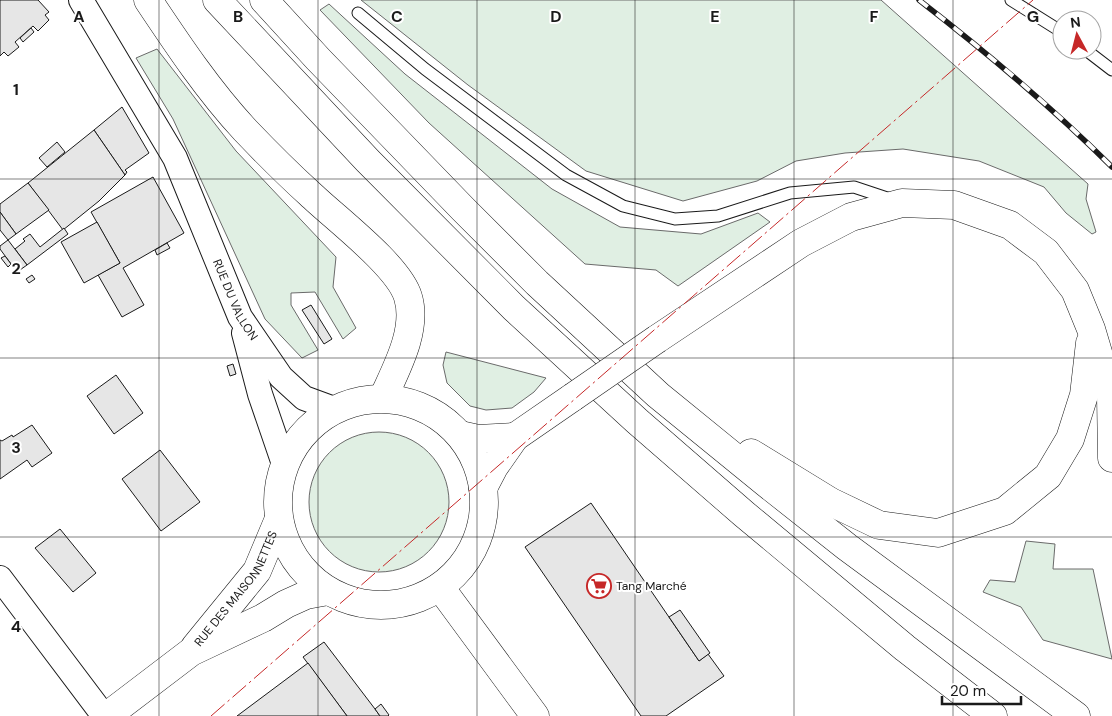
<svg xmlns="http://www.w3.org/2000/svg" width="1112" height="716" font-family="'DM Sans',sans-serif">
  <style>
    .green { fill: #e0efe3; stroke: #6a6a6a }
    .building { fill: #e6e6e6; stroke: #1a1a1a }
    .lines { fill: none; stroke-linecap: round; stroke-linejoin: round }
    .service-casing { stroke: #1a1a1a; stroke-width: 13 }
    .minor-casing { stroke: #1a1a1a; stroke-width: 26 }
    .secondary-casing { stroke: #1a1a1a; stroke-width: 29 }
    .trunk-casing { stroke: #1a1a1a; stroke-width: 29 }
    .service { stroke: #fff; stroke-width: 11 }
    .minor { stroke: #fff; stroke-width: 24 }
    .secondary { stroke: #fff; stroke-width: 28 }
    .trunk { stroke: #fff; stroke-width: 28 }
    .rail-casing { stroke: #1a1a1a; stroke-width: 5.5 }
    .rail { stroke: #fff; stroke-width: 4; stroke-dasharray: 11; stroke-linecap: butt }
    .trunk-bridge-casing { stroke: #1a1a1a; stroke-width: 29; stroke-linecap: butt }
    .trunk-bridge { stroke: #fff; stroke-width: 28 }
    .power { stroke: #c62828; stroke-width: 1; stroke-dasharray: 18 4 2.5 4; stroke-linecap: butt }
    .grid { fill: none; stroke: #1a1a1a; stroke-width: 1; stroke-opacity: 0.55 }
    .labels { text-anchor: middle; dominant-baseline: central; stroke-width: 4; stroke-linejoin: round; paint-order: stroke }
    .street-label { font-size: 12px; fill: #1a1a1a; stroke: #fff }
    .poi-label { font-size: 12px; fill: #1a1a1a; stroke: #fff; text-anchor: start }
    .grid-label { font-size: 16px; text-anchor: middle; font-weight: bold; fill: #1a1a1a; stroke: #fff; stroke-width: 4; stroke-linejoin: round; paint-order: stroke }
  </style>
  <rect width="100%" height="100%" fill="#fff"/>
  <g class="green">
    <path d="M361 0H881L1088 184 1086 199 1096 232 1092 234 1066 213 1044 187 979 161 903 149 845 153 796 161 757 181 683 201 586 171 468 85Z"/>
    <path d="M329 4 405 74 552 189 620 227 701 234 758 213 770 222 678 286 656 270 585 264 429 123 320 10Z"/>
    <path d="M157 49 236 151 336 257 333 287 356 328 343 339 315 292 291 293V305L318 350 302 358 265 319 173 119 136 58Z"/>
    <path d="M446 352 546 378 534 392 512 408 486 410 470 406 447 383 443 365Z"/>
    <circle cx="379" cy="502" r="70"/>
    <path d="M1026 541 1055 544 1053 569H1093L1112 659 1043 640 1021 607 983 592 990 580 1015 582Z"/>
  </g>
  <g class="building">
    <path d="M0 0H38L49 12 45 15 49 20 38 31 33 26 15 42 19 47 8 56 4 52 0 56Z"/>
    <path d="M31 28 34 32 23 42 20 38Z"/>
    <path d="M122 107 149 153 125 170 127 172 125 175 94 130Z"/>
    <path d="M94 130 125 175 99 201 63 230 28 183Z"/>
    <path d="M57 142 65 152 47 167 39 158Z"/>
    <path d="M153 177 184 233 123 268 144 305 122 317 98 275 120 263 91 212Z"/>
    <path d="M28 183 49 210 16 234 0 212V204Z"/>
    <path d="M0 212 16 234 8 240 0 230Z"/>
    <path d="M97 222 120 263 84 283 61 242Z"/>
    <path d="M64 228 68 234 27 265 15 249 25 241 23 239 30 234 40 247Z"/>
    <path d="M8 240 27 265 17 272 0 249V246Z"/>
    <path d="M167 243 170 248 157 255 155 250Z"/>
    <path d="M5 256 11 264 8 267 1 258Z"/>
    <path d="M32 275 35 279 29 283 26 279Z"/>
    <path d="M311 305 332 339 324 344 302 310Z"/>
    <path d="M233 364 236 374 230 376 227 366Z"/>
    <path d="M116 375 143 413 114 434 87 396Z"/>
    <path d="M32 425 52 453 32 467 27 460 0 479V440L2 441 12 435 13 437Z"/>
    <path d="M160 450 200 502 161 531 122 479Z"/>
    <path d="M591 503 699 661 708 654 724 676 666 716H641L525 547Z"/>
    <path d="M60 529 96 573 73 592 35 548Z"/>
    <path d="M680 610 710 653 699 661 669 617Z"/>
    <path d="M324 642 375 709 380 716H347L303 657Z"/>
    <path d="M308 663 347 716H237Z"/>
    <path d="M381 704 389 715 388 716H380L375 709Z"/>
  </g>
  <g class="lines">
    <defs>
      <g id="service">
        <path d="M1011 0 1062 32"/>
        <path d="M358 13 425 69 566 175 623 206 675 219 718 216 790 193 854 187 893 200"/>
        <path d="M1086 50 1112 70"/>
      </g>
      <g id="minor">
        <path id="s1" d="M81 0 175 158 240 317 281 377 304 398 334 409"/>
        <path d="M244 333 260 394 284 464"/>
        <path d="M0 578 104 716"/>
      </g>
      <g id="secondary">
        <circle cx="381" cy="502" r="103"/>
        <path d="M440 587 535 716"/>
        <path id="s2" d="M195 647 257 571 278 521"/>
        <path d="M107 716 191 652 263 618 286 604 306 595 328 591"/>
      </g>
      <g id="trunk">
        <path d="M148 0C178 45 208 90 245 130 266 152 288 174 310 194 335 218 399 266 408 297 418 330 396 369 383 398"/>
        <path d="M217 0 368 161 514 308 637 421 744 514 905 648 993 716"/>
        <path d="M264 0 318 59 463 209 537 283 658 395 766 483 847 547 1076 716"/>
        <path d="M657 339 801 243 851 217 902 203 954 205 1010 225 1046 252 1075 290 1091 329 1111 396 1112 458"/>
        <path d="M460 435 478 439 515 437"/>
        <path d="M751 453 831 502 879 525 938 533 1005 511 1048 476 1070 439 1084 395 1090 343"/>
        <path d="M483 488 494 467 515 437 573 397"/>
      </g>
    </defs>
    <use href="#service" class="service-casing"/>
    <use href="#minor" class="minor-casing"/>
    <use href="#secondary" class="secondary-casing"/>
    <use href="#trunk" class="trunk-casing"/>
    <use href="#service" class="service"/>
    <use href="#minor" class="minor"/>
    <use href="#secondary" class="secondary"/>
    <use href="#trunk" class="trunk"/>
    <defs>
      <path id="rail" d="M919 0C986 52 1052 107 1112 167"/>
    </defs>
    <use href="#rail" class="rail-casing"/>
    <use href="#rail" class="rail"/>
    <defs>
      <path id="trunk-bridge" d="M573 397 657 339"/>
    </defs>
    <use href="#trunk-bridge" class="trunk-bridge-casing"/>
    <use href="#trunk-bridge" class="trunk-bridge"/>
    <path class="power" d="M211 716 1033 0"/>
  </g>
  <path class="grid" d="M159 0V716M318 0V716M477 0V716M635 0V716M794 0V716M953 0V716M0 179H1112M0 358H1112M0 537H1112"/>
  <defs>
    <symbol id="supermarket-ring" viewBox="-11 -11 22 22"><circle r="9.5" fill="#fff" stroke="#c62828" stroke-width="1.5"/><path d="M-6-5.5h2.5l.6 2H6L4.5 2H-2.5L-4.4-4H-6ZM-1.5 3.2a1.3 1.3 0 1 0 .1 0ZM3 3.2a1.3 1.3 0 1 0 .1 0Z" fill="#c62828"/></symbol>
  </defs>
  <g fill-rule="evenodd">
    <use href="#supermarket-ring" x="585" y="572" width="28" height="28"/>
  </g>
  <g class="labels">
    <g class="street-label">
      <text stroke="none"><textPath href="#s1" startOffset="338">RUE DU VALLON</textPath></text>
      <text stroke="none"><textPath href="#s2" startOffset="72">RUE DES MAISONNETTES</textPath></text>
    </g>
    <g class="poi-label">
      <text x="616" y="586">Tang Marché</text>
    </g>
  </g>
  <g class="grid-label">
    <text x="79" y="22">A</text>
    <text x="238" y="22">B</text>
    <text x="397" y="22">C</text>
    <text x="556" y="22">D</text>
    <text x="715" y="22">E</text>
    <text x="874" y="22">F</text>
    <text x="1033" y="22">G</text>
    <text x="16" y="95">1</text>
    <text x="16" y="274">2</text>
    <text x="16" y="453">3</text>
    <text x="16" y="632">4</text>
  </g>
  <g transform="translate(1077 35) rotate(353)"><circle r="24" fill="#ffffff" stroke="#a3a3a3"/>
  <path d="M0-4L9 19L0 12L-9 19Z" fill="#c62828"/>
  <text y="-8" font-size="14" font-weight="bold" text-anchor="middle" fill="#1a1a1a">N</text>
  </g>
  <path d="M942 696v8h79v-8" fill="none" stroke="#1a1a1a" stroke-width="2.5"/>
  <text x="950" y="696" font-size="15" fill="#1a1a1a" stroke="#ffffff" stroke-width="4" paint-order="stroke">20 m</text>
</svg>
